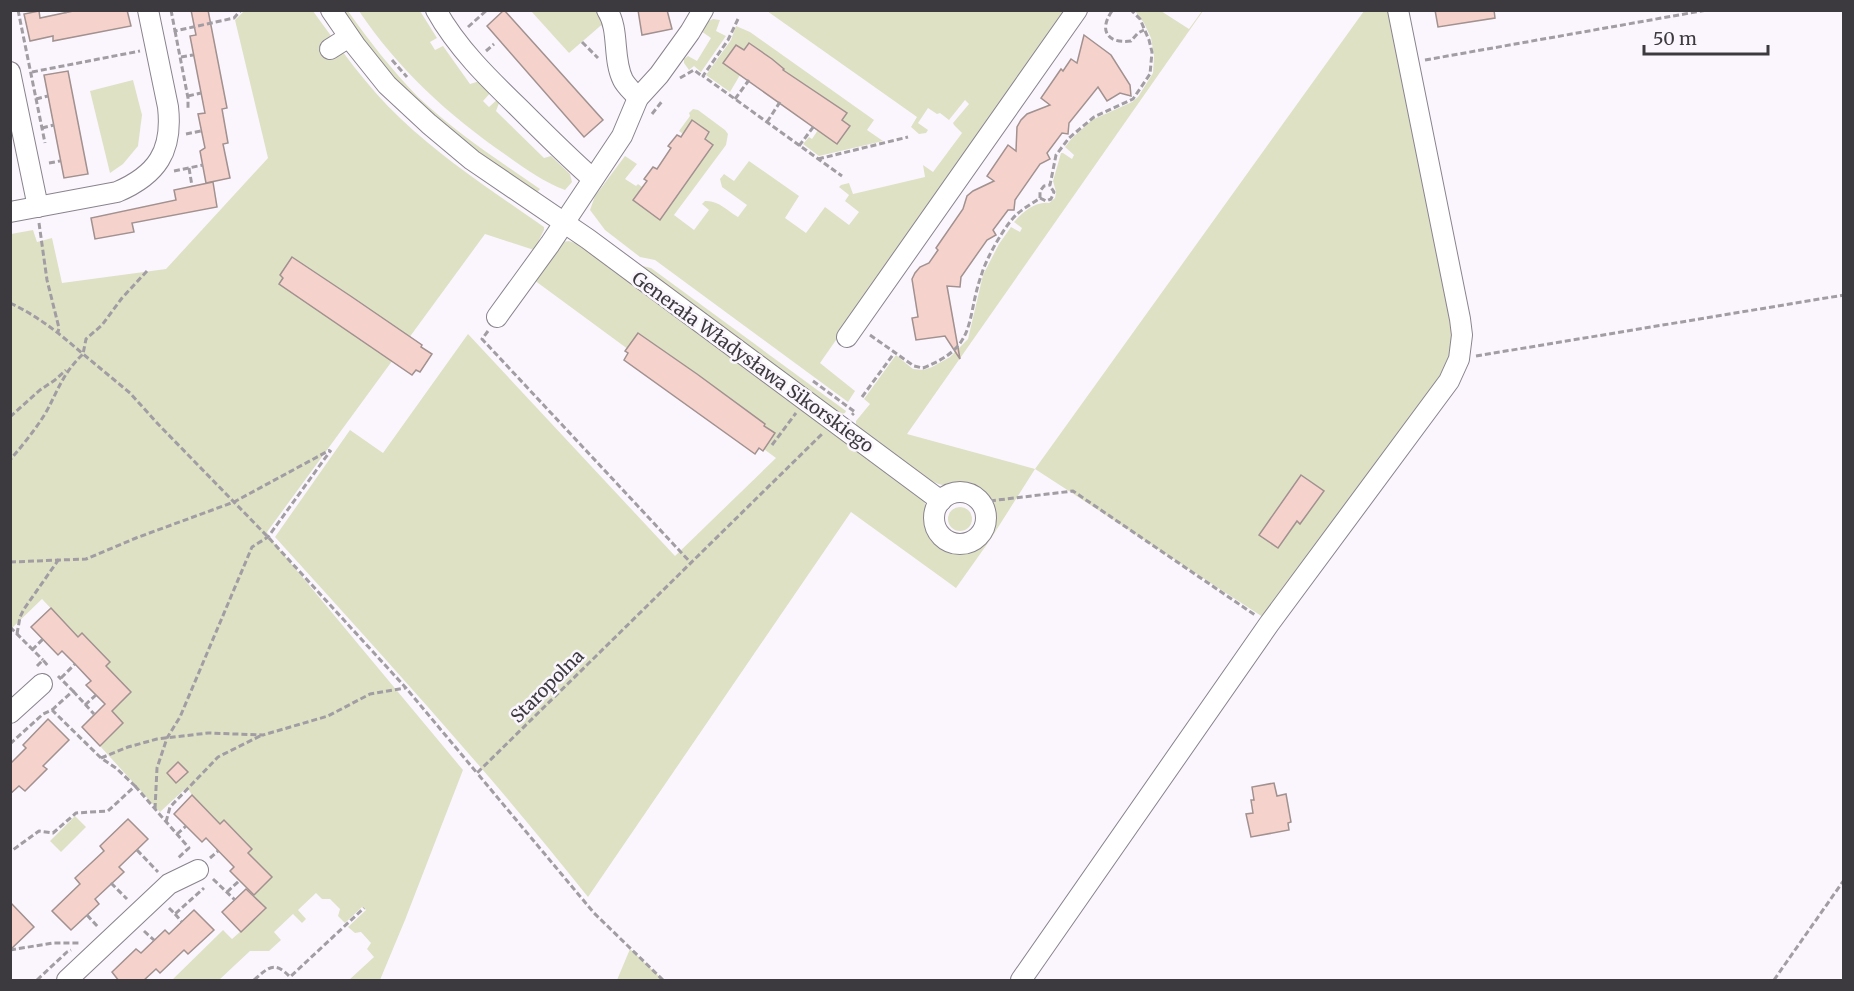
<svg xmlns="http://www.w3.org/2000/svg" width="1854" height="991" font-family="Merriweather,serif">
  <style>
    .green { fill: #dfe1c5 }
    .building { fill: #f6d2cd; stroke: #a1918f; stroke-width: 1.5 }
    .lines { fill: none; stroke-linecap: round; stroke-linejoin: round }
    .minor-casing { stroke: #8a838e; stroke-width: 22 }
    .path { stroke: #a19da3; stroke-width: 3; stroke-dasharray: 6 3; stroke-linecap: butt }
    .minor { stroke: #fff; stroke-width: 20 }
    .labels { text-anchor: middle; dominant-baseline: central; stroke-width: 5; stroke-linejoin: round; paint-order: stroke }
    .street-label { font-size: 18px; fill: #3d3a3f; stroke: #fbf6fe }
  </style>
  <rect width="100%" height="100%" fill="#fbf6fe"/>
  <g class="green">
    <path d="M244 11H313C340 48 366 86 400 118 444 160 494 192 544 227V230L534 250 485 234 267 532 269 537 463 770 405 920 380 980H349L374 957 367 949 371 943 361 932 355 933 348 927 366 910 362 907 345 923 338 916 340 909 330 899H322L316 893 298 910 306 919 302 923 293 914 274 932 281 940 269 951H250L219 980H172L223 930 232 939 266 909 253 895 272 877 248 853 252 849 224 820 220 824 192 795 187 787 160 812 100 746 123 723 112 711 131 692 106 666 110 662 82 633 78 637 42 599 11 629V234L33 230 37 242 52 238 62 283 166 269 268 158 235 20Z"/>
    <path d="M342 11H348C369 41 392 70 418 97 455 132 498 160 540 189L536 194C486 159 433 124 392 77 374 56 358 33 342 11Z"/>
    <path d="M359 11H420L437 38 430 42 435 50 443 46 470 84 483 80 493 90 483 101 489 107 500 97 501 98 496 111 544 158 551 156 570 174 572 182 565 190C542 181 526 169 506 155 448 115 398 69 359 11Z"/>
    <path d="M531 11H597L606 21 569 53Z"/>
    <path d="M767 11H1066L820 363 855 391 848 402 655 260 640 257 605 230 590 210 595 196 625 156 637 164 625 179 636 186 638 184 642 187 633 200 660 219 713 145 705 139 709 132 693 121 683 134 679 131 690 116 689 113 693 109 698 110 725 130 728 134 726 145 674 215 694 230 709 210 702 204 705 201C718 200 728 211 738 217L747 205 722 187 720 179 724 174 734 181 749 161 799 196 785 218 806 233 825 207 849 225 859 212 845 201 849 195 839 187 841 185 849 183 853 194 925 177 923 165 933 172 962 133 954 125 953 123 969 104 965 100 949 120 940 113 937 114 928 108 918 123 928 130 926 133 919 134 911 127 917 117Z"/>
    <path d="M1135 11H1161L1189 29 1202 11H1203L907 434 1035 469 1364 11H1390L1455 325 1452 361 1266 619 1035 469 990 540 956 588 851 512 588 897C489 772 382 655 275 537L350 430 383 453 468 334 675 556 776 458 534 280 561 242 569 241 580 245 923 497C928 510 925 524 933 537 950 564 991 551 993 520 993 509 987 498 979 492 965 483 948 490 934 482 909 468 881 443 856 425V421L870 404 864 399 896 355 913 369 923 370 932 367 950 357 968 339 983 275 999 244 1011 227 1020 232 1022 228 1014 222C1023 212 1035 201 1049 203L1055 198 1056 192 1053 181 1061 153H1063L1072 159 1074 155 1065 147 1072 138 1092 120 1132 102 1138 97 1153 73 1154 56 1151 38 1144 23Z"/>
    <path d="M713 19 720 20 716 31 726 36 701 72 694 66 689 70 684 63V59L688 56 697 61 711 38 701 31 704 23Z"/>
    <path d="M736 26 750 32 874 120 867 130 883 141 819 156 803 144 809 137 812 139 818 130 837 144 850 126 842 120 847 113 783 70 784 69 750 43 744 50 736 45 723 63 740 75 730 92 706 75 731 40Z"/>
    <path d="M133 80 142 115 138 146 123 164 110 173 90 91Z"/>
    <path d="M638 265 651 268 846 411 845 413 841 414Z"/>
    <circle cx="960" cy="519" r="12"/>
    <path d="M75 816 86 827 61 852 50 841Z"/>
    <path d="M630 949 663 980H617Z"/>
  </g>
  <g class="building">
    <path d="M78 10H127L131 26 53 41V36L30 41 24 14 39 11 40 18Z"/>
    <path d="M191 10H208L227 108 222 109 228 143 223 144 230 178 206 183 200 151 205 148 198 114 205 113 190 36 196 35Z"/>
    <path d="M504 10 603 120 584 137 487 26Z"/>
    <path d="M638 10H667L672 29 642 35Z"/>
    <path d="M1435 10H1494L1495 18 1438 27Z"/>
    <path d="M1084 35 1111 55 1130 85 1131 96 1120 93 1107 101 1098 87 1069 123 1068 134 1062 133 1047 153 1050 159 1040 164 1015 200 1014 210H1008L993 230 996 235 987 240 961 277 960 287 947 286 960 359 945 336 916 340 912 318 918 317 912 279 915 273 920 267 929 263 938 250 936 248 963 209 967 196 973 191 994 181 987 176 1008 145 1016 151 1017 127 1021 120 1027 114 1050 105 1041 98 1061 69 1063 71 1071 59 1077 63Z"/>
    <path d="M749 43 772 59 784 69 783 70 847 113 842 120 850 126 837 144 723 63 736 45 744 50Z"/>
    <path d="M68 71 88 174 64 178 44 75Z"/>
    <path d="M692 120 709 132 705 139 713 145 660 220 633 200 647 181 644 179 653 167 657 169 671 148 668 146 677 135 681 137Z"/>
    <path d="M213 182 217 207 132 223 134 232 95 239 91 218 176 200 174 190Z"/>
    <path d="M292 257 352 297 422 345 421 347 432 354 420 372 416 370 412 375 279 284 283 278 280 275Z"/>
    <path d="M638 333 697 374 765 424 764 426 775 433 763 451 759 448 755 454 624 360 628 353 625 351Z"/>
    <path d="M1301 475 1324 491 1300 524 1297 521 1278 548 1259 535Z"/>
    <path d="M51 608 78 637 82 633 110 662 106 666 131 692 112 711 123 723 100 746 82 727 105 704 86 685 91 681 75 664 62 651 58 655 31 627Z"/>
    <path d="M48 719 69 740 43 766 47 769 25 791 19 786 10 794V764L26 748 23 745Z"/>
    <path d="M178 762 188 772 176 783 167 773Z"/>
    <path d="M1274 783 1277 796 1286 794 1291 822 1288 823 1289 830 1251 837 1246 814 1253 813 1251 800H1254L1252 787Z"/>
    <path d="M192 795 220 824 224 820 252 849 248 853 272 877 254 895 230 871 234 867 206 838 202 842 174 814Z"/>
    <path d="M128 819 148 839 119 867 124 872 95 899 99 904 71 930 52 911 80 884 75 878 104 851 100 846Z"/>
    <path d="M246 889 266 908 241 932 222 912Z"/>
    <path d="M10 902 34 927 10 950Z"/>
    <path d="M194 910 214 930 188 954 184 950 160 973 156 969 143 981H119L112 972 136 949 141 953 165 930 169 934Z"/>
  </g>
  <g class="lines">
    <defs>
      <g id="minor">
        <path d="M331 10 355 45 387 85 429 124 472 160 588 239 941 501"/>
        <path d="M436 10C457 48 489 79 520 109 544 133 568 157 593 179"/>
        <path d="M607 10C620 30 612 58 623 80 626 86 633 92 638 98"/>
        <path d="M330 49 349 37"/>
        <path d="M10 72 38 207"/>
        <path d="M10 212 117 192C157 175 173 151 168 107L148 10"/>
        <path d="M497 317 550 244 622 136 638 98 659 75 690 32 703 10"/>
        <path d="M847 337 1077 10"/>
        <circle cx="960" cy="518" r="26"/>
        <path d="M10 713 42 684"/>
        <path d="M67 980 169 884 198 870"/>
        <path d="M1021 980 1269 624 1449 381 1459 359 1462 335 1460 319 1398 10"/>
      </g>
    </defs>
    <use href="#minor" class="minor-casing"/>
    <g class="path">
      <path d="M18 10 45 143"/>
      <path d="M66 10 67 13"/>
      <path d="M171 10 175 31 234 18 241 10"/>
      <path d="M1112 11C1098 31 1108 44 1131 41L1138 33 1144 30"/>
      <path d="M738 19 728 40 703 76 842 176"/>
      <path d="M468 27 487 10"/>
      <path d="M175 31 188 98V109"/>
      <path d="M582 42 598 58"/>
      <path d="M486 51 494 44"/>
      <path d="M181 57 193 55"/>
      <path d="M392 60 407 77"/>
      <path d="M1425 60 1707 10"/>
      <path d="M32 72 140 51"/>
      <path d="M680 78 694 70 702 76"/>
      <path d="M188 96 201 93"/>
      <path d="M36 99 48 96"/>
      <path d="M735 99 749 80"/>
      <path d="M652 114 663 100"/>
      <path d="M767 122 780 102"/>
      <path d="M42 128 54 125"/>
      <path d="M186 134 201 131"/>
      <path d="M799 146 814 126"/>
      <path d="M818 159 908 137"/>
      <path d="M49 163 60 161"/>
      <path d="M189 168 192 186"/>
      <path d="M174 171 203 165"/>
      <path d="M1040 198 1046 201 1051 199 1054 192 1050 186"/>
      <path d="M39 223 47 280 59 328 58 332"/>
      <path d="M147 271 122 298 102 325 86 339 83 354 130 393 158 424 268 537 406 688 477 773"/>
      <path d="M10 303C38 316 60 334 83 354 62 374 58 391 45 414 35 430 22 446 10 460"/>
      <path d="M488 331 482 339 691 563"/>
      <path d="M870 335 914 366 923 368C979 346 965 320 982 273 987 257 1005 225 1017 214 1024 208 1033 203 1040 198V191L1044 186 1050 185 1056 155 1069 138 1094 117 1133 99 1150 74 1152 52 1149 40 1140 19 1131 10"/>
      <path d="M1476 356 1844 295"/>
      <path d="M813 381 855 412 852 415"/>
      <path d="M862 397 895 352"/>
      <path d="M10 417 40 390 55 380 66 370"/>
      <path d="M772 445 796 413"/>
      <path d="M981 502 1073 491 1255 615"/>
      <path d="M10 562 86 559 136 538 234 502 330 450"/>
      <path d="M10 627 43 660"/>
      <path d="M17 634 20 617 24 609 59 559"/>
      <path d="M32 650 43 639"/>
      <path d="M37 666 43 660 49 667"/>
      <path d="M61 678 75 664"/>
      <path d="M73 691 94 714"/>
      <path d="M85 705 96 695"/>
      <path d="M52 710 73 691 58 676"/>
      <path d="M10 744 43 714 52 710 101 758 116 768 135 786 108 811 76 813 53 833 39 831 10 852"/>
      <path d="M101 758 128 747 157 739 208 733 263 735 328 716 370 694 405 688"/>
      <path d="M135 786 189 848 178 858"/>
      <path d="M155 809 157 768 167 738 180 717 252 547 268 537 331 450"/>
      <path d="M166 822 170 807 218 757 262 735"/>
      <path d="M177 834 186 826"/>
      <path d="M137 850 158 872"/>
      <path d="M210 858 218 851"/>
      <path d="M213 879 235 900"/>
      <path d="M111 883 127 899"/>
      <path d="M227 892 239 881"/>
      <path d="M169 908 175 914 204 888"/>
      <path d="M175 914 182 922"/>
      <path d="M87 915 98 927"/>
      <path d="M144 931 154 940"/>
      <path d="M10 950 53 943H80"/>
      <path d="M37 980 67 952 71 950"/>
      <path d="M254 980C268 968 274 960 290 977L364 908"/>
      <path d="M663 980 594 913 477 773 822 434"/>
      <path d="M1774 980 1844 880"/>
    </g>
    <use href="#minor" class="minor"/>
  </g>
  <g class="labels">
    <g class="street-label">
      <text transform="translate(753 362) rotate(36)">Generała Władysława Sikorskiego</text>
      <text transform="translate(547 686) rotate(-45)">Staropolna</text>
    </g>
  </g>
  <rect width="1854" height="991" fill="none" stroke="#3d3a3f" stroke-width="24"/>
  <path d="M1644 45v9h124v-9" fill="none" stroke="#3d3a3f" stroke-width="3"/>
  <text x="1653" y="45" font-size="18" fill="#3d3a3f" stroke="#fbf6fe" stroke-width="4.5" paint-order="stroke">50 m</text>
</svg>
